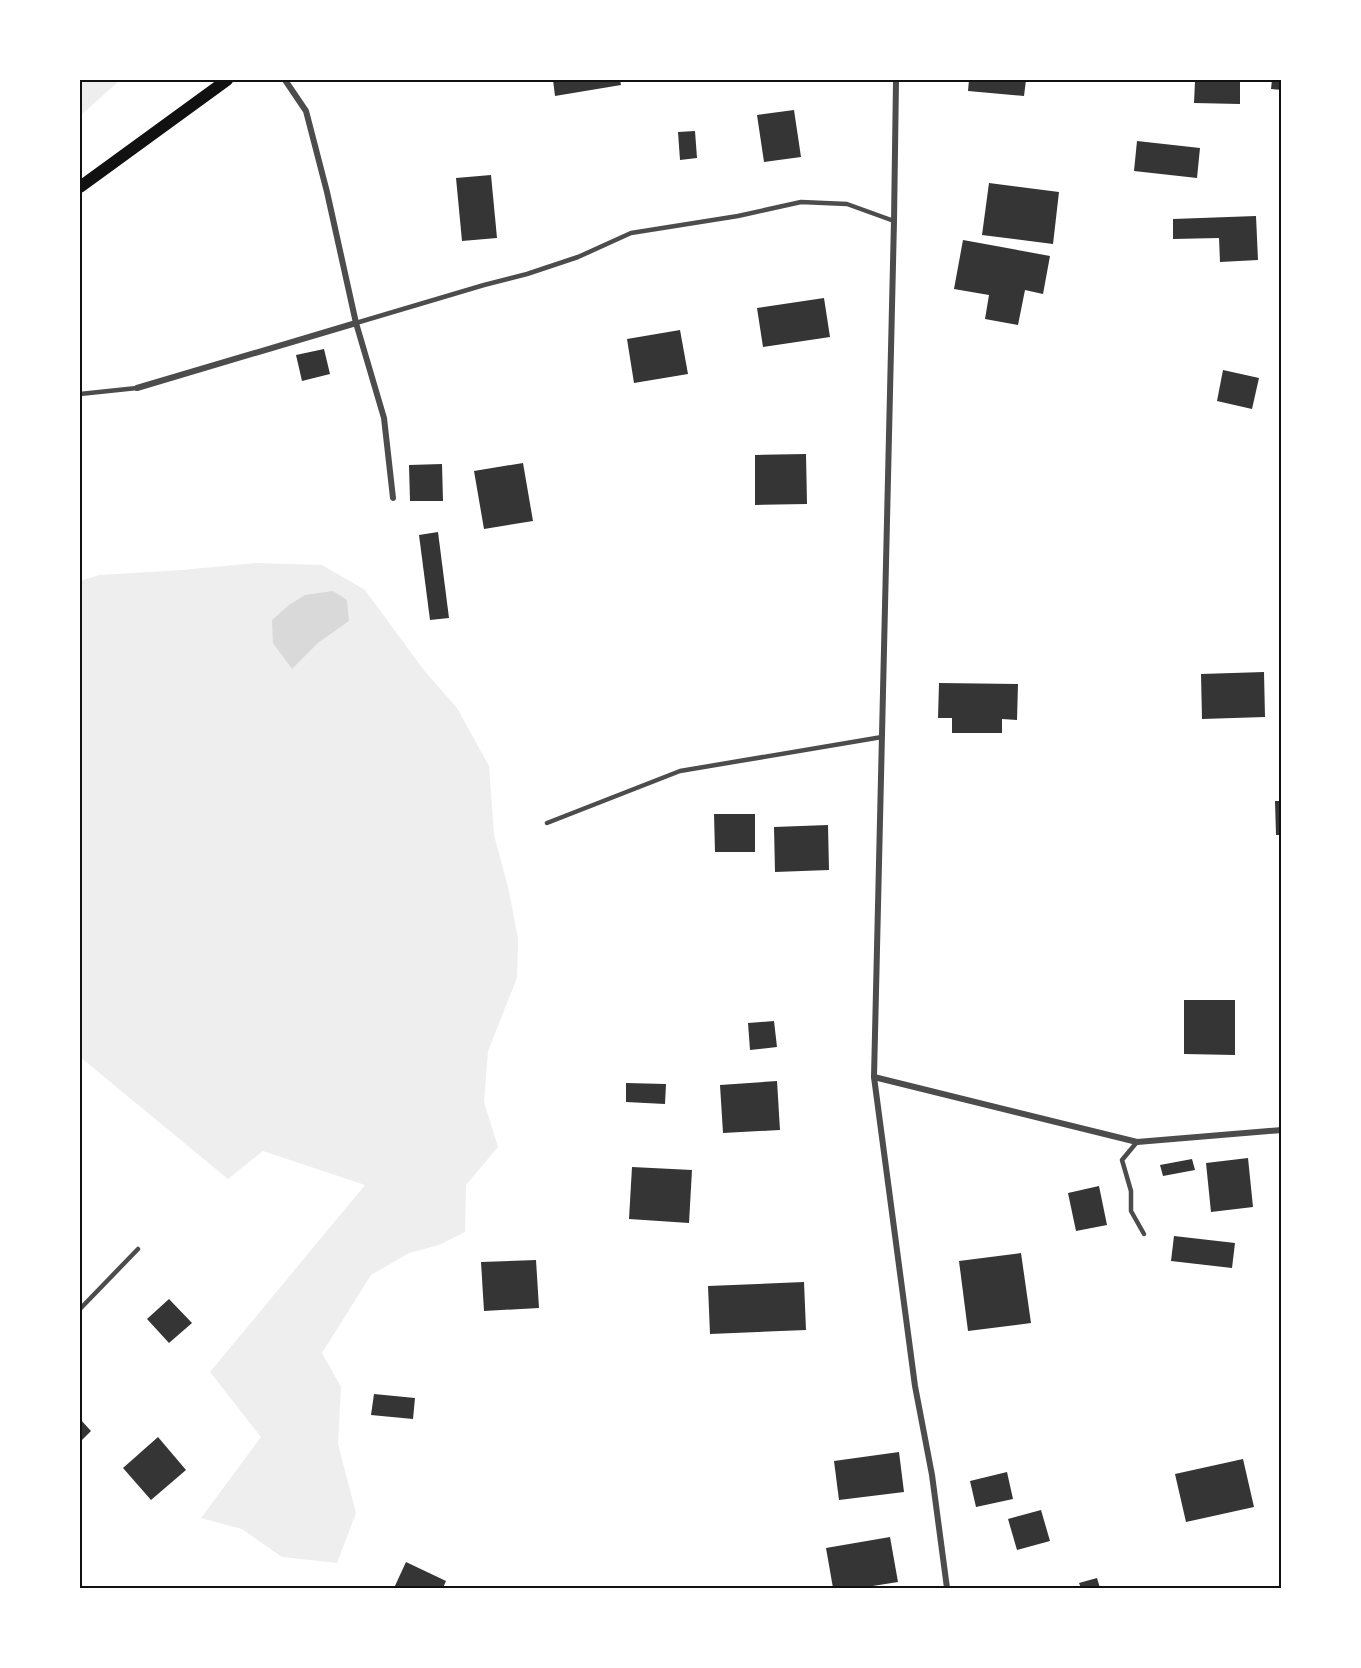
<svg xmlns="http://www.w3.org/2000/svg" width="1361" height="1668" font-family="Inter,sans-serif">
  <style>
    .green { fill: #eee }
    .water { fill: #d9d9d9 }
    .building { fill: #353535 }
    .lines { fill: none; stroke-linecap: round; stroke-linejoin: round }
    .service { stroke: #4c4c4c; stroke-width: 4.5 }
    .minor { stroke: #4c4c4c; stroke-width: 6 }
    .secondary { stroke: #111; stroke-width: 12 }
    .neatline { fill: none; stroke: #111; stroke-width: 2 }
  </style>
  <rect width="100%" height="100%" fill="#fff"/>
  <g class="green">
    <path d="M80 80H120L80 116Z"/>
    <path d="M257 563 322 565 365 590 423 669 457 708 489 766 494 835 509 891 518 939 517 978 488 1051 484 1102 498 1147 466 1185 465 1232 439 1245 409 1253 371 1275 322 1353 341 1387 338 1444 356 1513 337 1563 282 1557 242 1529 201 1518 261 1437 210 1372 365 1185 263 1151 228 1179 80 1057V581L99 575 182 570Z"/>
  </g>
  <path class="water" d="M333 591 347 600 349 621 319 642 292 669 273 643 272 620 289 605 305 595Z"/>
  <g class="building">
    <path d="M553 80H620L621 85 555 96Z"/>
    <path d="M969 80H1026L1024 96 968 91Z"/>
    <path d="M1272 80H1282V90L1271 89Z"/>
    <path d="M1195 81 1240 82V104L1194 103Z"/>
    <path d="M794 110 801 157 764 162 757 115Z"/>
    <path d="M695 131 697 158 680 160 678 132Z"/>
    <path d="M1137 141 1200 148 1197 178 1134 171Z"/>
    <path d="M491 175 497 238 462 241 456 178Z"/>
    <path d="M989 183 1059 192 1053 244 982 235Z"/>
    <path d="M1256 216 1258 260 1220 262 1219 238 1173 239V219Z"/>
    <path d="M963 240 1050 256 1043 294 1025 290 1018 325 985 319 989 295 954 289Z"/>
    <path d="M824 298 830 337 763 347 757 308Z"/>
    <path d="M680 330 688 374 634 383 627 339Z"/>
    <path d="M324 349 330 374 302 381 296 355Z"/>
    <path d="M1223 370 1259 378 1252 409 1217 401Z"/>
    <path d="M806 454 807 504 755 505V455Z"/>
    <path d="M523 463 533 521 484 529 474 471Z"/>
    <path d="M442 464 443 501H410L409 465Z"/>
    <path d="M438 532 449 618 430 620 419 535Z"/>
    <path d="M1264 672 1265 717 1202 719 1201 674Z"/>
    <path d="M939 683 1018 684 1017 720 1002 719V733H952V718H938Z"/>
    <path d="M1275 801H1282V835H1276Z"/>
    <path d="M714 814H755V852H715Z"/>
    <path d="M828 825 829 870 775 872 774 827Z"/>
    <path d="M1184 1000H1235V1055L1184 1054Z"/>
    <path d="M774 1021 777 1047 750 1050 748 1023Z"/>
    <path d="M777 1081 780 1130 723 1133 720 1085Z"/>
    <path d="M626 1083 666 1084 665 1104 626 1102Z"/>
    <path d="M1248 1158 1253 1207 1211 1212 1206 1163Z"/>
    <path d="M1192 1159 1195 1170 1163 1176 1160 1165Z"/>
    <path d="M632 1167 692 1170 689 1223 629 1219Z"/>
    <path d="M1099 1186 1107 1225 1076 1231 1068 1193Z"/>
    <path d="M1174 1236 1235 1243 1232 1268 1171 1261Z"/>
    <path d="M1021 1253 1031 1323 968 1331 959 1261Z"/>
    <path d="M536 1260 539 1308 484 1311 481 1262Z"/>
    <path d="M804 1282 806 1330 710 1334 708 1286Z"/>
    <path d="M169 1299 192 1323 169 1343 147 1319Z"/>
    <path d="M374 1394 415 1398 413 1419 371 1415Z"/>
    <path d="M80 1419 91 1431 80 1442Z"/>
    <path d="M158 1437 186 1470 151 1500 123 1468Z"/>
    <path d="M899 1452 904 1492 839 1500 834 1461Z"/>
    <path d="M1243 1459 1254 1507 1186 1522 1175 1474Z"/>
    <path d="M1007 1472 1013 1499 976 1507 970 1481Z"/>
    <path d="M1041 1510 1050 1541 1017 1550 1008 1519Z"/>
    <path d="M890 1537 898 1582 860 1588H833L826 1548Z"/>
    <path d="M406 1562 446 1581 443 1588H394Z"/>
    <path d="M1097 1578 1100 1588H1081L1079 1583Z"/>
  </g>
  <g class="lines">
    <g class="service">
      <path d="M356 323 484 285 527 274 578 257 631 233 738 216 801 202 847 204 894 221"/>
      <path d="M80 394 137 388"/>
      <path d="M547 823 680 771 882 737"/>
      <path d="M1137 1142 1122 1160 1131 1191V1211L1144 1234"/>
      <path d="M80 1309 138 1249"/>
    </g>
    <g class="minor">
      <path d="M285 80 306 111 327 192 356 323 384 418 393 498"/>
      <path d="M896 80 894 221 874 1077 915 1386 932 1475 947 1588"/>
      <path d="M137 388 356 323"/>
      <path d="M874 1077 1137 1142 1282 1130"/>
    </g>
    <path class="secondary" d="M80 187 227 80"/>
  </g>
  <rect width="1361" height="1668" fill="none" stroke="#ffffff" stroke-width="162"/>
  <rect x="81" y="81" width="1199" height="1506" class="neatline"/>
</svg>
